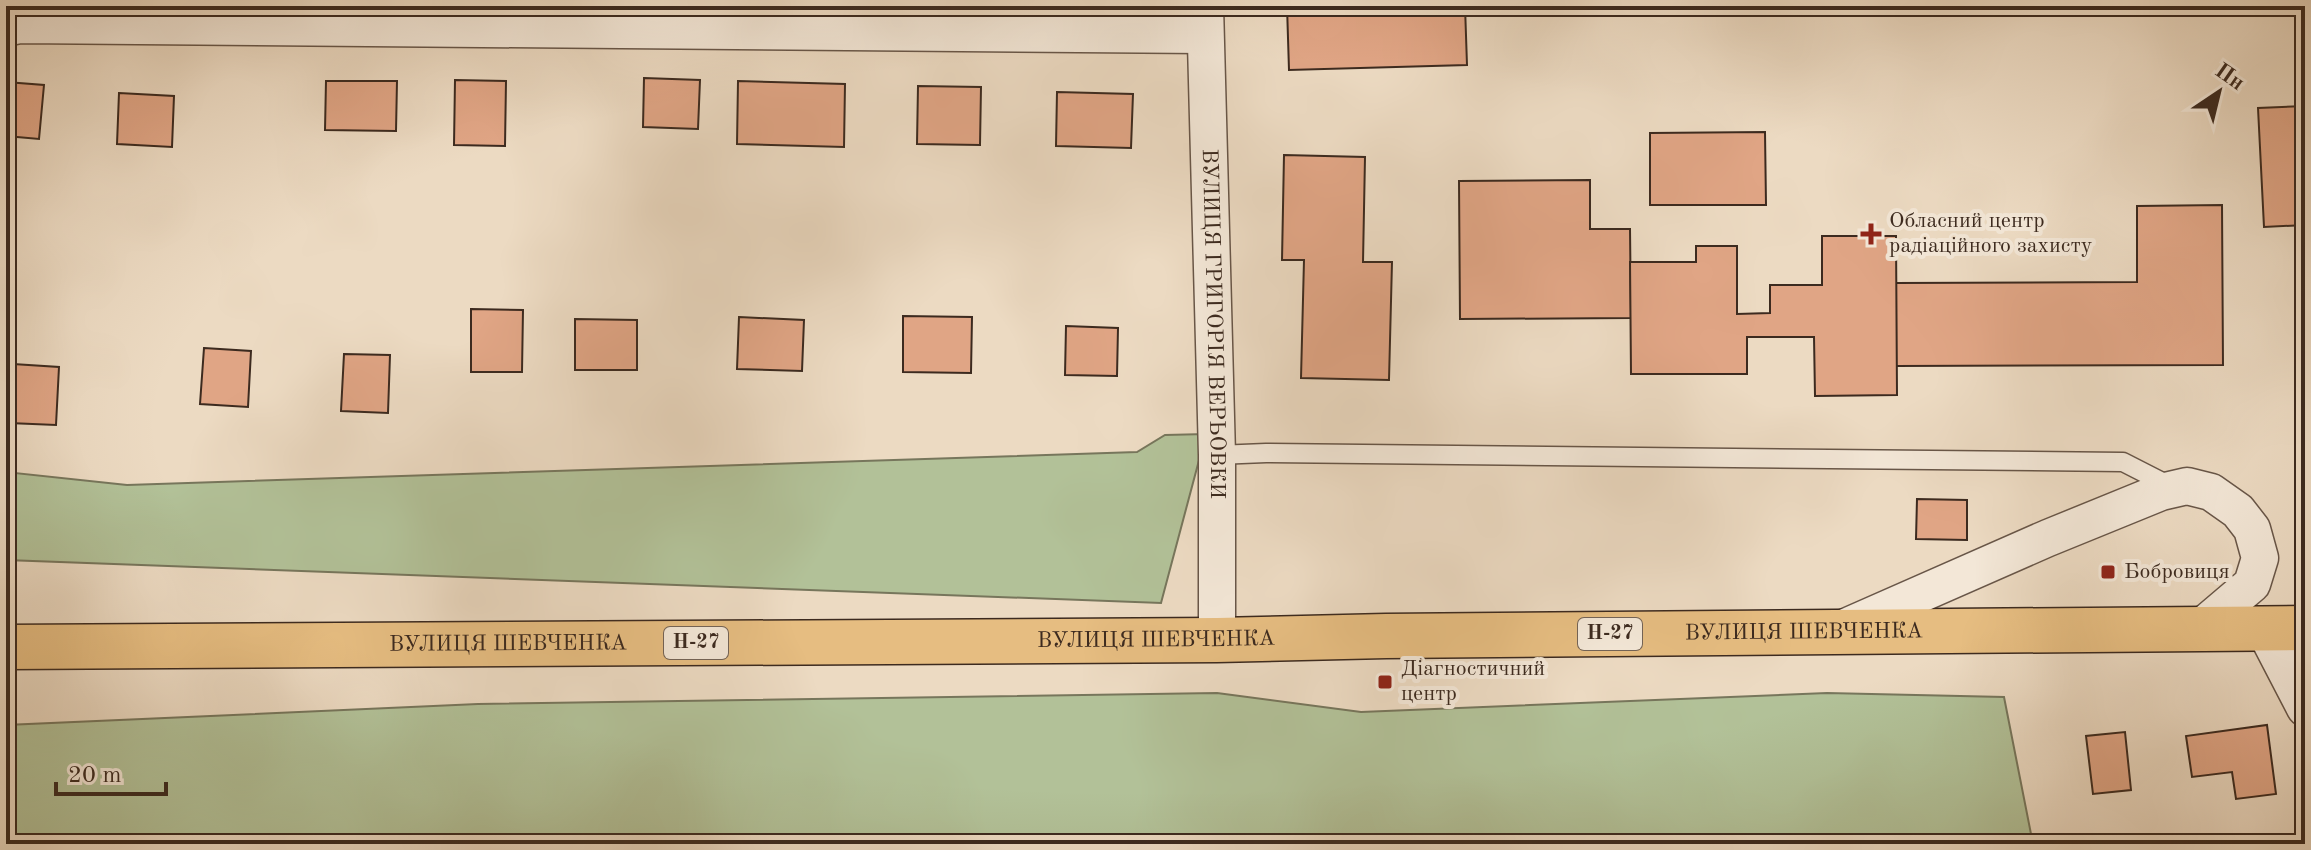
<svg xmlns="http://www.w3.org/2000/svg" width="2311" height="850" font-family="'Old Standard TT',serif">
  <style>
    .green { fill: #b2c198; stroke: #77765c; stroke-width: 2 }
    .building { fill: #e0a585; stroke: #3c2a1f; stroke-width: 2 }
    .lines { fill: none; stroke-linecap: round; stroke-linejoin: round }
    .service-casing { stroke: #685648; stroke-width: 21 }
    .minor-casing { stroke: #685648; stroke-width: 39 }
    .primary-casing { stroke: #3c2a1f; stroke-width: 47 }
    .service { stroke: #f3e7d7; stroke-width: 18 }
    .minor { stroke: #f3e7d7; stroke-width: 36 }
    .primary { stroke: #e6bd81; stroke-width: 44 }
    .poi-dot { fill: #8f2418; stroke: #f3e7d7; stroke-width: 3 }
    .labels { text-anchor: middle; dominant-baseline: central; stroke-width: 8; stroke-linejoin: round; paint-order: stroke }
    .shield { fill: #f3e7d7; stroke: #736356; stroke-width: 2 }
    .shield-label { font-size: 20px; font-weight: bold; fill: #3c2a1f }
    .poi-label { font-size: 22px; fill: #3c2a1f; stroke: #f3e7d7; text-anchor: start }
    .street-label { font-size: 22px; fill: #3c2a1f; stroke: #f3e7d7 }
  </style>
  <rect width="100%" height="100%" fill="#ecdac2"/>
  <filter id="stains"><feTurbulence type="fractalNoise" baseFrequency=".0025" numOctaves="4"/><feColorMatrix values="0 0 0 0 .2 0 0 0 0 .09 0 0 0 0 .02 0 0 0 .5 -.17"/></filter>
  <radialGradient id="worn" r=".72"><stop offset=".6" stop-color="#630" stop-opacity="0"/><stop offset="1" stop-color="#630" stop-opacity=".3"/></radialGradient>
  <g class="green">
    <path d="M1206 434 1161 603 6 560V472L127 485 1137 452 1165 435Z"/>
    <path d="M1217 693 1361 712 1827 693 2004 697 2033 844H6V725L478 704Z"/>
  </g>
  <g class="building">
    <path d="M1287 6H1465L1467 65 1289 70Z"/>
    <path d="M644 78 700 80 698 129 643 127Z"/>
    <path d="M455 80 506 81 505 146 454 145Z"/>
    <path d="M326 81H397L396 131 325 130Z"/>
    <path d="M738 81 845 84 844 147 737 144Z"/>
    <path d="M6 82 44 85 39 139 6 136Z"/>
    <path d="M918 86 981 87 980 145 917 144Z"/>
    <path d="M1057 92 1133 94 1131 148 1056 146Z"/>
    <path d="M119 93 174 96 172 147 117 144Z"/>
    <path d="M2305 106V225L2264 227 2258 108Z"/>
    <path d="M1765 132 1766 205H1650V133Z"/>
    <path d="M1284 155 1365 157 1363 262H1392L1389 380 1301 378 1304 260H1282Z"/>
    <path d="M1590 180V229H1630L1631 318 1460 319 1459 181Z"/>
    <path d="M2222 205 2223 365 1896 366V283L2137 282V206Z"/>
    <path d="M1822 236H1896L1897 395 1815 396 1814 337H1747V374H1631L1630 262H1696V246H1737V314L1770 313V285H1822Z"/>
    <path d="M471 309 523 310 522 372H471Z"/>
    <path d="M903 316 972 317 971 373 903 372Z"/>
    <path d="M739 317 804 320 802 371 737 369Z"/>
    <path d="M575 319 637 320V370H575Z"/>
    <path d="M1066 326 1118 328 1117 376 1065 375Z"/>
    <path d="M204 348 251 351 248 407 200 404Z"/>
    <path d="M344 354 390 355 388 413 341 411Z"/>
    <path d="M13 364 59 367 56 425 9 423Z"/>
    <path d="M1917 499 1967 500V540L1916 539Z"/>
    <path d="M2267 725 2276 794 2236 799 2232 772 2192 777 2186 736Z"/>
    <path d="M2125 732 2131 790 2093 794 2086 736Z"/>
  </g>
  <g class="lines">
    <defs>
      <path id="service" d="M1217 455 1266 453 2123 462 2172 487"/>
      <g id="minor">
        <path id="s1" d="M1205 6 1217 455V640"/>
        <path d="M6 28 20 25 1204 35"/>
        <path d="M1841 629 2048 538 2161 492 2187 486 2211 492 2238 511 2252 529 2260 558 2252 584 2199 629"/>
        <path d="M2264 629 2305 708"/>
      </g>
      <g id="primary">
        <path id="s2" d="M6 647 1217 640 1386 636 2305 628"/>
      </g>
    </defs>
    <use href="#service" class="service-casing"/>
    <use href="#minor" class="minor-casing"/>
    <use href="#primary" class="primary-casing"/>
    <use href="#service" class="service"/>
    <use href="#minor" class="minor"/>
    <use href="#primary" class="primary"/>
  </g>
  <g class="poi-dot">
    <path d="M1867 222h8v8h8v8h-8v8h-8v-8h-8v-8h8z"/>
    <rect x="2100" y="564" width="16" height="16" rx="4"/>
    <rect x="1377" y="674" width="16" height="16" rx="4"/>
  </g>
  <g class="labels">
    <g class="shield">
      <rect x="1578" y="618" width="64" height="32" rx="6"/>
      <rect x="664" y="627" width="64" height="32" rx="6"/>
    </g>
    <g class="shield-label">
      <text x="1610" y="634">Н-27</text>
      <text x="696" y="643">Н-27</text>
    </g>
    <g class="poi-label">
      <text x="1889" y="221">Обласний центр<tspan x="1889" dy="25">радіаційного захисту</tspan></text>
      <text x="2124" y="572">Бобровиця</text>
      <text x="1401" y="669">Діагностичний<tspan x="1401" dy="25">центр</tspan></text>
    </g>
    <g class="street-label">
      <text stroke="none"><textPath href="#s1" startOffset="318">ВУЛИЦЯ ГРИГОРІЯ ВЕРЬОВКИ</textPath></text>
      <text stroke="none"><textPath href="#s2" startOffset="1798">ВУЛИЦЯ ШЕВЧЕНКА</textPath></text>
      <text stroke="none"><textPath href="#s2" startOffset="1150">ВУЛИЦЯ ШЕВЧЕНКА</textPath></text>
      <text stroke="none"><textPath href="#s2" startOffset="502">ВУЛИЦЯ ШЕВЧЕНКА</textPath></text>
    </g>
  </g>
  <rect width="2311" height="850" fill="none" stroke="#ecdac2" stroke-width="32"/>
  <rect x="8" y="8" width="2295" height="834" fill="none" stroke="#3c2a1f" stroke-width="4"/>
  <rect x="16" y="16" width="2279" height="818" fill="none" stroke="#3c2a1f" stroke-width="2"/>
  <g transform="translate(2219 92) rotate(35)" stroke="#f3e7d7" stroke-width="6" paint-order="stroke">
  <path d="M0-6L14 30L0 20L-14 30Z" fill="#3c2a1f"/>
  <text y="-12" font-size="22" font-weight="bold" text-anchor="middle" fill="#3c2a1f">Пн</text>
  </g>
  <path d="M56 782v12h110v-12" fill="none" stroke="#3c2a1f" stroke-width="4"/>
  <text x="68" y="782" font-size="24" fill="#3c2a1f" stroke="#f3e7d7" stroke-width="6" paint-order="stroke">20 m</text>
  <rect width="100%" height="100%" filter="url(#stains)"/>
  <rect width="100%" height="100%" fill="url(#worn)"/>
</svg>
